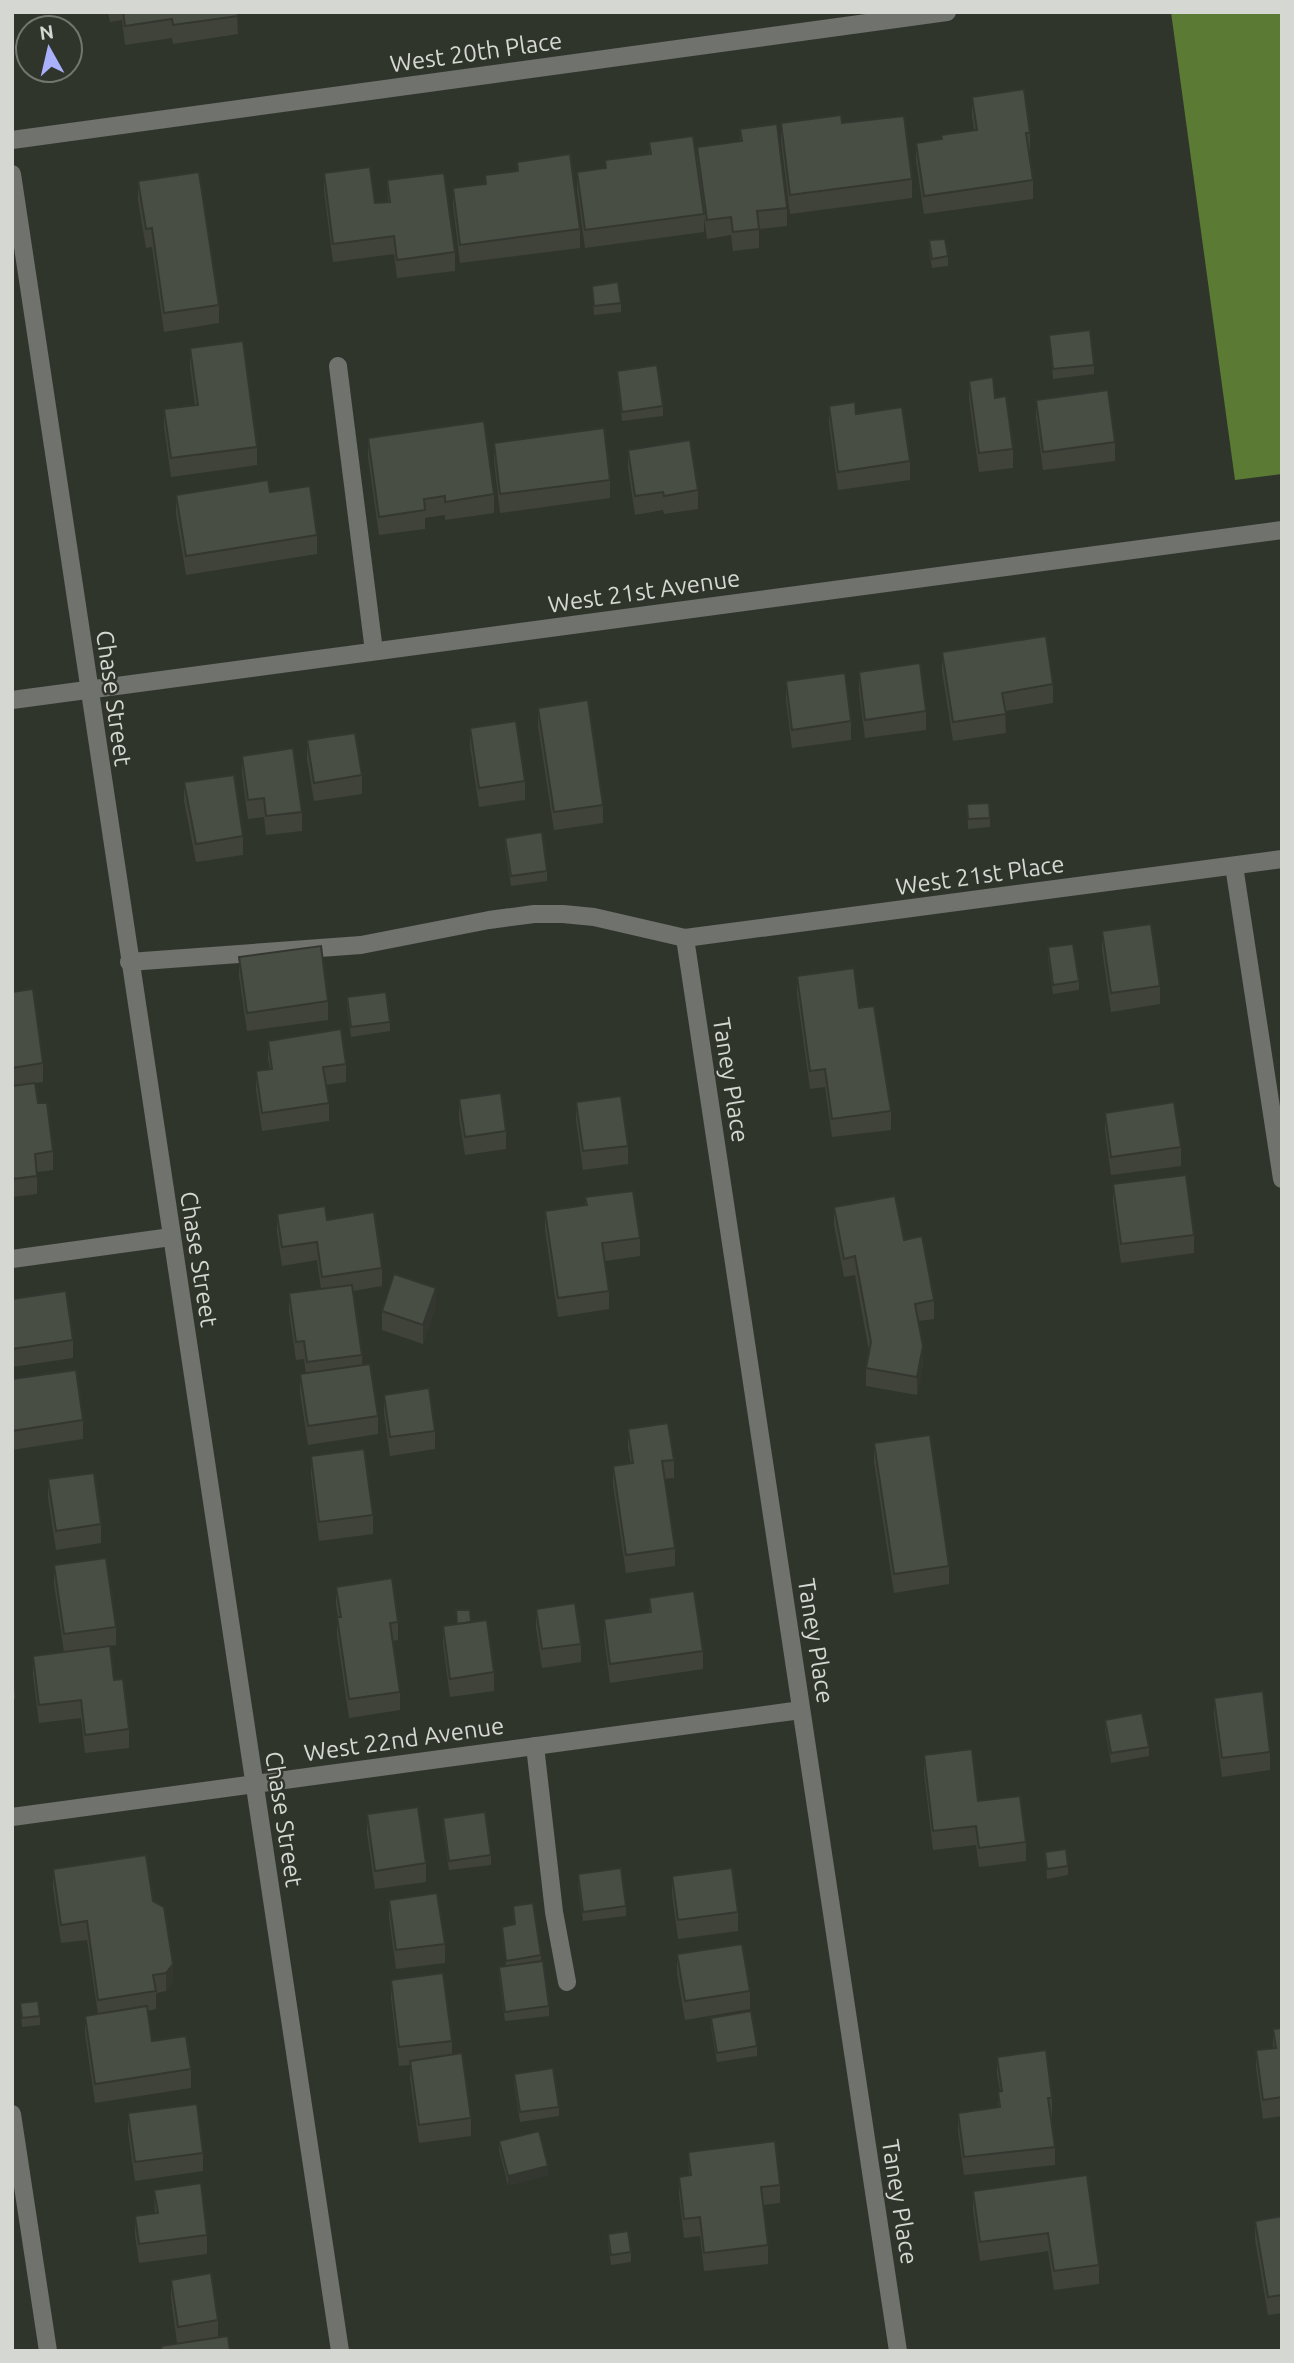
<svg xmlns="http://www.w3.org/2000/svg" width="1294" height="2363" font-family="Ubuntu,sans-serif">
  <style>
    .forest { fill: #5b7b34 }
    .lines { fill: none; stroke-linecap: round; stroke-linejoin: round }
    .minor { stroke: #6f726d; stroke-width: 18 }
    .wall { fill: #3f433a }
    .shaded-wall { fill: #333730 }
    .building { fill: #494e44; stroke: #333730; stroke-width: 2 }
    .labels { text-anchor: middle; dominant-baseline: central; stroke-width: 5; stroke-linejoin: round; paint-order: stroke }
    .street-label { font-size: 24px; fill: #d5d8d2; stroke: #30352c }
  </style>
  <rect width="100%" height="100%" fill="#30352c"/>
  <path class="forest" d="M1171 12H1282V474L1235 480Z"/>
  <g class="lines">
    <g class="minor">
      <path d="M12 140 947 12"/>
      <path d="M12 174 340 2351"/>
      <path d="M338 366 374 651"/>
      <path d="M12 700 1282 530"/>
      <path d="M1234 866 1282 1179"/>
      <path d="M685 938 898 2351"/>
      <path d="M129 962 361 945 489 920 534 914H563L594 917 685 938 1282 859"/>
      <path d="M12 1259 171 1237"/>
      <path d="M535 1746 554 1912 567 1982"/>
      <path d="M12 1817 801 1710"/>
      <path d="M12 2114 48 2351"/>
    </g>
  </g>
  <g class="wall">
    <path d="M108 12H237L238 34 173 44 172 38 125 45 122 20 110 22Z"/>
    <path d="M972 97 1030 133V151H1029L1033 180V199L924 214 916 161V143L941 139V135L974 130 972 116Z"/>
    <path d="M781 123H842L912 179V198L790 214 781 142Z"/>
    <path d="M740 129 787 208V226L759 229V248L733 251 731 235 707 239 697 165V147L740 141Z"/>
    <path d="M649 142 704 214V232L585 248 577 190V172L605 168V160L649 155Z"/>
    <path d="M517 162 580 229V248L460 263 453 206V188L485 184V175L517 171Z"/>
    <path d="M324 173 375 203 388 202 387 180 455 252V271L397 278 394 254 333 262 324 191Z"/>
    <path d="M138 181 219 305V323L164 332 152 247 146 248 138 200Z"/>
    <path d="M929 240 948 256V266L932 268 929 250Z"/>
    <path d="M592 286 621 303V312L594 315Z"/>
    <path d="M1049 335 1094 365V374L1053 379Z"/>
    <path d="M190 348 257 447V465L171 477 164 427V409L195 405 190 367Z"/>
    <path d="M617 371 663 406V416L622 421 617 380Z"/>
    <path d="M969 381 995 398 1013 449V468L979 472 969 399Z"/>
    <path d="M1036 400 1115 442V461L1043 470 1036 418Z"/>
    <path d="M829 406 856 414 910 461V480L838 490 829 424Z"/>
    <path d="M368 438 494 494V513L445 520V515L425 518V529L379 535 368 457Z"/>
    <path d="M494 443 610 480V498L500 513 494 461Z"/>
    <path d="M628 450 698 490V509L664 514 663 510 635 515 628 468Z"/>
    <path d="M270 492 317 535V554L186 575 176 514V495Z"/>
    <path d="M942 652 1053 684V703L1005 711 1006 733 953 741 942 671Z"/>
    <path d="M859 672 926 711V730L865 738 859 691Z"/>
    <path d="M786 681 851 721V740L792 748 786 700Z"/>
    <path d="M538 708 603 805V823L554 830 538 726Z"/>
    <path d="M470 728 525 781V800L479 807 470 746Z"/>
    <path d="M307 740 362 775V794L314 801 307 759Z"/>
    <path d="M242 756 302 812V831L266 835 264 817 248 819 242 774Z"/>
    <path d="M184 782 243 836V855L196 862 184 801Z"/>
    <path d="M967 804 990 818V827L968 829Z"/>
    <path d="M505 838 547 871V881L511 886 505 847Z"/>
    <path d="M1102 931 1160 986V1004L1111 1012 1102 950Z"/>
    <path d="M1048 947 1079 981V990L1053 994 1048 957Z"/>
    <path d="M239 957 328 1001V1020L247 1031 239 976Z"/>
    <path d="M797 976 891 1111V1130L832 1137 825 1087 810 1089 797 995Z"/>
    <path d="M12 992 43 1063V1082L35 1083 38 1103 53 1151V1170L37 1172V1194L12 1197Z"/>
    <path d="M347 997 390 1022V1031L351 1037 347 1007Z"/>
    <path d="M268 1041 346 1064V1082L326 1085 329 1103V1121L262 1131 256 1090V1071L270 1070 268 1059Z"/>
    <path d="M459 1099 506 1131V1149L465 1155 459 1118Z"/>
    <path d="M576 1102 628 1146V1164L583 1170 576 1120Z"/>
    <path d="M1105 1113 1181 1147V1166L1111 1175 1105 1131Z"/>
    <path d="M1113 1184 1194 1235V1253L1121 1263 1113 1203Z"/>
    <path d="M585 1197 640 1238V1256L605 1261 609 1291V1309L558 1317 545 1230V1211L585 1205Z"/>
    <path d="M834 1207 904 1240 934 1300V1319L918 1321 923 1364 917 1395 866 1386V1368L869 1351 855 1275 844 1277 834 1225Z"/>
    <path d="M277 1214 327 1220 382 1268V1286L353 1291 362 1355V1365L378 1416V1434L308 1445 300 1393V1374H306L304 1359 296 1360 289 1312V1293L321 1289 317 1260 282 1266 277 1232Z"/>
    <path d="M12 1299 73 1340V1358L12 1367Z"/>
    <path d="M436 1306 423 1344 382 1330V1311Z"/>
    <path d="M12 1379 83 1420V1439L12 1450Z"/>
    <path d="M384 1395 435 1431V1449L390 1456 384 1413Z"/>
    <path d="M628 1429 674 1460V1478L664 1479 675 1548V1566L626 1573 613 1485V1466L631 1464 628 1447Z"/>
    <path d="M874 1443 949 1566V1584L894 1593 874 1462Z"/>
    <path d="M311 1456 373 1515V1534L319 1541 311 1475Z"/>
    <path d="M48 1479 101 1524V1543L56 1550 48 1498Z"/>
    <path d="M54 1565 116 1627V1645L110 1646 114 1680 129 1729V1748L85 1753 81 1718 39 1723 33 1675V1656L64 1652 54 1584Z"/>
    <path d="M336 1587 398 1622V1640L392 1641 400 1692V1710L349 1718 337 1636V1617H338L336 1605Z"/>
    <path d="M649 1598 703 1651V1669L610 1683 604 1637V1619L649 1612Z"/>
    <path d="M536 1609 581 1644V1662L542 1668 536 1628Z"/>
    <path d="M456 1610 471 1622 494 1672V1691L450 1697 443 1644V1626L457 1624Z"/>
    <path d="M12 1664 15 1690V1699H12Z"/>
    <path d="M1214 1698 1270 1752V1770L1222 1777 1214 1716Z"/>
    <path d="M1105 1720 1149 1747V1756L1111 1763 1105 1729Z"/>
    <path d="M924 1755 1026 1842V1861L979 1867 976 1845 933 1850 924 1773Z"/>
    <path d="M367 1814 426 1863V1882L375 1889 367 1833Z"/>
    <path d="M443 1818 491 1855V1865L449 1870 443 1827Z"/>
    <path d="M1045 1852 1068 1866V1875L1047 1879Z"/>
    <path d="M53 1869 153 1901 173 1982 166 1991 156 1993V2009L147 2011 152 2041 191 2069V2088L95 2103 85 2034V2016L98 2014 87 1940 61 1943 53 1888Z"/>
    <path d="M578 1874 626 1906V1916L583 1921 578 1883Z"/>
    <path d="M672 1876 738 1912V1931L678 1939 672 1894Z"/>
    <path d="M389 1900 445 1944V1963L396 1969 389 1918Z"/>
    <path d="M513 1906 541 1955V1961L549 2006V2016L505 2021 499 1977V1967L506 1966 502 1936V1927L514 1924Z"/>
    <path d="M677 1954 750 1991V2009L685 2020 677 1973Z"/>
    <path d="M391 1980 452 2041V2054L471 2118V2136L419 2143 410 2079V2065L399 2066 391 1998Z"/>
    <path d="M20 2003 40 2016V2025L22 2027Z"/>
    <path d="M711 2018 757 2046V2056L717 2062 711 2027Z"/>
    <path d="M1282 2028V2116L1263 2119 1256 2068V2050L1273 2048V2029Z"/>
    <path d="M997 2057 1052 2098V2116H1050L1055 2147V2165L964 2175 958 2131V2113L998 2107V2092L1000 2091 997 2075Z"/>
    <path d="M514 2074 559 2107V2116L520 2122 514 2083Z"/>
    <path d="M128 2113 203 2153V2171L135 2181 128 2132Z"/>
    <path d="M499 2141 548 2175 508 2185 499 2150Z"/>
    <path d="M688 2152 780 2185V2203L763 2205 768 2245V2264L704 2271 700 2236 684 2238 679 2195V2177L689 2175Z"/>
    <path d="M1087 2175 1099 2265V2284L1054 2290 1048 2251 980 2261 973 2210V2191Z"/>
    <path d="M154 2190 207 2235V2254L139 2263 135 2235V2216L155 2214Z"/>
    <path d="M1282 2216V2313L1268 2315 1255 2239V2221Z"/>
    <path d="M608 2234 631 2252V2262L611 2265 608 2243Z"/>
    <path d="M171 2280 218 2320V2338L230 2351H161V2346L177 2343 171 2298Z"/>
  </g>
  <g class="shaded-wall">
    <path d="M436 1288V1306L423 1344V1325Z"/>
    <path d="M923 1346V1364L917 1395V1377Z"/>
    <path d="M173 1964V1982L166 1991V1973Z"/>
    <path d="M548 2166V2175L508 2185V2176Z"/>
  </g>
  <g class="building">
    <path d="M123 12H237L238 16 173 25 172 19 125 26Z"/>
    <path d="M1024 89 1030 133H1026L1033 180 924 196 916 143 942 139 941 135 977 130 972 97Z"/>
    <path d="M841 115 842 123 904 116 912 179 790 195 781 123Z"/>
    <path d="M777 124 787 208 757 211 759 229 733 232 731 217 707 220 697 147 742 141 740 129Z"/>
    <path d="M693 136 704 214 585 230 577 172 606 168 605 160 651 154 649 142Z"/>
    <path d="M570 154 580 229 460 245 453 188 486 184 485 175 518 171 517 162Z"/>
    <path d="M370 167 375 203 390 202 387 180 444 173 455 252 397 260 394 236 333 244 324 173Z"/>
    <path d="M199 172 219 305 164 313 152 228 146 229 138 181Z"/>
    <path d="M945 239 948 256 932 259 929 240Z"/>
    <path d="M618 282 621 303 594 306 592 286Z"/>
    <path d="M1090 330 1094 365 1053 369 1049 335Z"/>
    <path d="M243 341 257 447 171 458 164 409 198 405 190 348Z"/>
    <path d="M657 365 663 406 622 412 617 371Z"/>
    <path d="M993 377 995 398 1006 396 1013 449 979 453 969 381Z"/>
    <path d="M1108 390 1115 442 1043 452 1036 400Z"/>
    <path d="M855 402 856 414 902 407 910 461 838 472 829 406Z"/>
    <path d="M484 421 494 494 445 502V496L424 499 425 510 379 517 368 438Z"/>
    <path d="M604 428 610 480 500 494 494 443Z"/>
    <path d="M690 440 698 490 664 496 663 492 635 496 628 450Z"/>
    <path d="M268 480 270 492 310 486 317 535 186 556 176 495Z"/>
    <path d="M1046 636 1053 684 1002 693 1006 714 953 722 942 652Z"/>
    <path d="M920 663 926 711 865 720 859 672Z"/>
    <path d="M845 673 851 721 792 730 786 681Z"/>
    <path d="M588 700 603 805 554 812 538 708Z"/>
    <path d="M516 721 525 781 479 788 470 728Z"/>
    <path d="M355 733 362 775 314 783 307 740Z"/>
    <path d="M293 748 302 812 266 816 264 798 248 800 242 756Z"/>
    <path d="M234 775 243 836 196 844 184 782Z"/>
    <path d="M989 803 990 818 968 819 967 804Z"/>
    <path d="M542 832 547 871 511 876 505 838Z"/>
    <path d="M1151 924 1160 986 1111 993 1102 931Z"/>
    <path d="M1073 944 1079 981 1053 985 1048 947Z"/>
    <path d="M321 946 328 1001 247 1013 239 957Z"/>
    <path d="M854 968 859 1008 874 1006 891 1111 832 1119 825 1069 810 1071 797 976Z"/>
    <path d="M33 989 43 1063 12 1068V992Z"/>
    <path d="M386 992 390 1022 351 1027 347 997Z"/>
    <path d="M341 1029 346 1064 323 1067 329 1103 262 1113 256 1071 272 1069 268 1041Z"/>
    <path d="M35 1083 38 1103H47L53 1151 35 1154 37 1176 12 1179V1086Z"/>
    <path d="M501 1093 506 1131 465 1137 459 1099Z"/>
    <path d="M621 1096 628 1146 583 1151 576 1102Z"/>
    <path d="M1174 1102 1181 1147 1111 1157 1105 1113Z"/>
    <path d="M1186 1175 1194 1235 1121 1244 1113 1184Z"/>
    <path d="M633 1191 640 1238 602 1243 609 1291 558 1298 545 1211 587 1205 585 1197Z"/>
    <path d="M895 1196 904 1240 922 1236 934 1300 915 1304 923 1346 917 1377 866 1368 871 1342 855 1256 844 1259 834 1207Z"/>
    <path d="M325 1206 327 1220 374 1212 382 1268 322 1277 317 1242 282 1247 277 1214Z"/>
    <path d="M394 1274 436 1288 423 1325 382 1311Z"/>
    <path d="M352 1285 362 1355 307 1362 304 1341 296 1342 289 1293Z"/>
    <path d="M66 1291 73 1340 12 1349V1299Z"/>
    <path d="M370 1364 378 1416 308 1426 300 1374Z"/>
    <path d="M76 1370 83 1420 12 1431V1379Z"/>
    <path d="M429 1388 435 1431 390 1437 384 1395Z"/>
    <path d="M668 1423 674 1460 662 1461 675 1548 626 1555 613 1466 633 1463 628 1429Z"/>
    <path d="M930 1435 949 1566 894 1574 874 1443Z"/>
    <path d="M364 1449 373 1515 319 1522 311 1456Z"/>
    <path d="M94 1473 101 1524 56 1531 48 1479Z"/>
    <path d="M106 1558 116 1627 64 1634 54 1565Z"/>
    <path d="M392 1578 398 1622 390 1623 400 1692 349 1699 337 1617H341L336 1587Z"/>
    <path d="M694 1591 703 1651 610 1664 604 1619 651 1612 649 1598Z"/>
    <path d="M575 1603 581 1644 542 1649 536 1609Z"/>
    <path d="M456 1610H470L471 1622 457 1624Z"/>
    <path d="M487 1620 494 1672 450 1679 443 1626Z"/>
    <path d="M110 1646 114 1680 123 1679 129 1729 85 1735 81 1700 39 1705 33 1656Z"/>
    <path d="M12 1664 15 1690H12Z"/>
    <path d="M1263 1691 1270 1752 1222 1758 1214 1698Z"/>
    <path d="M1142 1713 1149 1747 1111 1753 1105 1720Z"/>
    <path d="M972 1749 978 1801 1020 1796 1026 1842 979 1848 976 1826 933 1831 924 1755Z"/>
    <path d="M418 1807 426 1863 375 1871 367 1814Z"/>
    <path d="M485 1812 491 1855 449 1861 443 1818Z"/>
    <path d="M1066 1849 1068 1866 1047 1869 1045 1852Z"/>
    <path d="M146 1855 153 1901 164 1907 173 1964 166 1973 153 1975 156 1991 98 2000 87 1921 61 1925 53 1869Z"/>
    <path d="M621 1868 626 1906 583 1912 578 1874Z"/>
    <path d="M732 1868 738 1912 678 1920 672 1876Z"/>
    <path d="M437 1893 445 1944 396 1950 389 1900Z"/>
    <path d="M533 1903 541 1955 506 1961 502 1927 515 1924 513 1906Z"/>
    <path d="M742 1944 750 1991 685 2001 677 1954Z"/>
    <path d="M543 1961 549 2006 505 2012 499 1967Z"/>
    <path d="M443 1973 452 2041 399 2047 391 1980Z"/>
    <path d="M38 2001 40 2016 22 2018 20 2003Z"/>
    <path d="M147 2006 152 2041 186 2036 191 2069 95 2084 85 2016Z"/>
    <path d="M751 2011 757 2046 717 2053 711 2018Z"/>
    <path d="M1282 2028V2097L1263 2100 1256 2050 1276 2048 1273 2029Z"/>
    <path d="M1046 2050 1052 2098H1048L1055 2147 964 2157 958 2113 1000 2107 998 2092 1002 2091 997 2057Z"/>
    <path d="M462 2053 471 2118 419 2125 410 2061Z"/>
    <path d="M553 2068 559 2107 520 2112 514 2074Z"/>
    <path d="M197 2104 203 2153 135 2162 128 2113Z"/>
    <path d="M539 2131 548 2166 508 2176 499 2141Z"/>
    <path d="M775 2141 780 2185 761 2187 768 2245 704 2253 700 2217 684 2219 679 2177 691 2175 688 2152Z"/>
    <path d="M1087 2175 1099 2265 1054 2271 1048 2233 980 2242 973 2191Z"/>
    <path d="M201 2183 207 2235 139 2244 135 2216 158 2213 154 2190Z"/>
    <path d="M1282 2216V2295L1268 2297 1255 2221Z"/>
    <path d="M628 2231 631 2252 611 2255 608 2234Z"/>
    <path d="M211 2273 218 2320 178 2327 171 2280Z"/>
    <path d="M228 2336 230 2351H162L161 2346Z"/>
  </g>
  <g class="labels">
    <g class="street-label">
      <text transform="translate(476 52) rotate(-8)">West 20th Place</text>
      <text transform="translate(644 591) rotate(-8)">West 21st Avenue</text>
      <text transform="translate(114 698) rotate(82)">Chase Street</text>
      <text transform="translate(980 875) rotate(-8)">West 21st Place</text>
      <text transform="translate(731 1080) rotate(81)">Taney Place</text>
      <text transform="translate(199 1259) rotate(81)">Chase Street</text>
      <text transform="translate(816 1641) rotate(81)">Taney Place</text>
      <text transform="translate(404 1739) rotate(-8)">West 22nd Avenue</text>
      <text transform="translate(284 1819) rotate(81)">Chase Street</text>
      <text transform="translate(900 2202) rotate(81)">Taney Place</text>
    </g>
  </g>
  <rect width="1294" height="2363" fill="none" stroke="#d5d8d2" stroke-width="28"/>
  <g transform="translate(49 49) rotate(352)"><circle r="33" fill="#30352c" stroke="#72766e" stroke-width="2"/>
  <path d="M0-5L12 26L0 18L-12 26Z" fill="#a9b0fc"/>
  <text y="-10" font-size="19" font-weight="bold" text-anchor="middle" fill="#d5d8d2">N</text>
  </g>
</svg>
